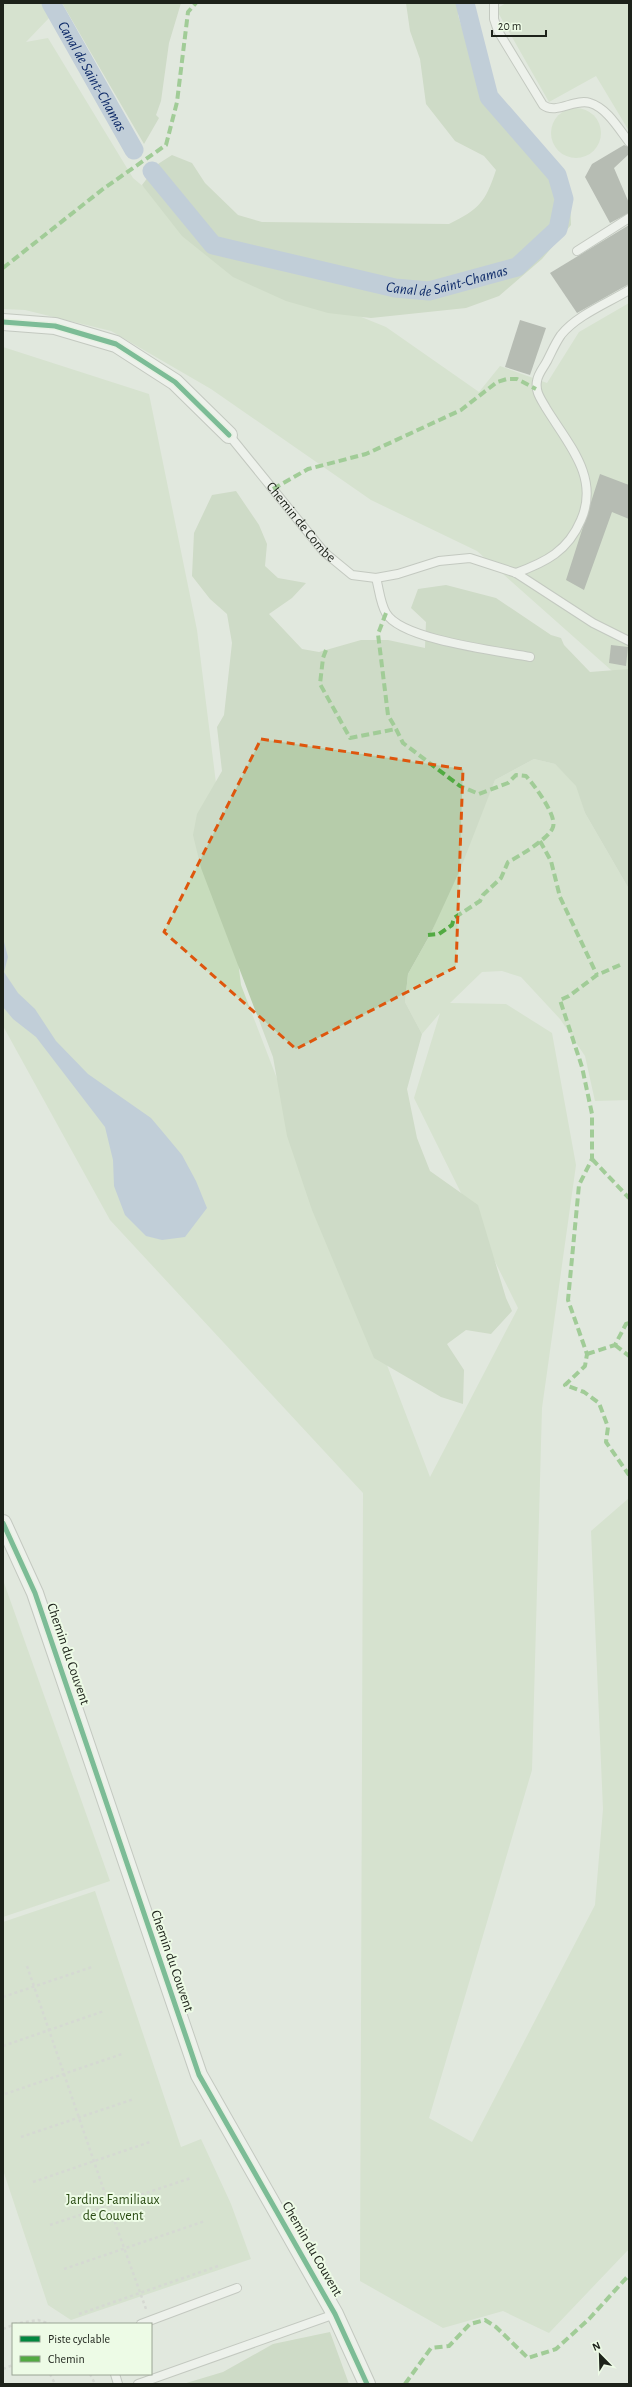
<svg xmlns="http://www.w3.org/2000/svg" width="632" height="2387" font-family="'Alegreya Sans',sans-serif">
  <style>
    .green { fill: #c7dcbc }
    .forest { fill: #b6ccaa }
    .water { fill: #9aafd1 }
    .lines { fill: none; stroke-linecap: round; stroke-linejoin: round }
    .canal { stroke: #9aafd1; stroke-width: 19 }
    .building { fill: #81877f }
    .lane-casing { stroke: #9ea49c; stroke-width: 10 }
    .street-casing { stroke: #9ea49c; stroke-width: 18 }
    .path { stroke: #c5c8c4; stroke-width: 2.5; stroke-dasharray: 3 3; stroke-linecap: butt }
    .lane { stroke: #fafcfa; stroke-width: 8 }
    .street { stroke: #fafcfa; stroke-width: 16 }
    .quiet { stroke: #52aa42; stroke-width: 4; stroke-dasharray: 8 4; stroke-linecap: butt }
    .cycleway-casing { stroke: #edfbe6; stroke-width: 8 }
    .cycleway { stroke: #00873e; stroke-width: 5 }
    .marked { fill: none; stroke: #de560d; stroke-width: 3; stroke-dasharray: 8 5; stroke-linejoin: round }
    .labels { text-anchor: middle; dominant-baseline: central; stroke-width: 4; stroke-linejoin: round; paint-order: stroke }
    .street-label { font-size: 14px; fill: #1d221a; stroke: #edfbe6 }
    .park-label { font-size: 14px; fill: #2b4c14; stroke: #edfbe6 }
    .water-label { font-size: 15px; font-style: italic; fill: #0f2b69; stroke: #edfbe6 }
  </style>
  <rect width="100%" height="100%" fill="#e1e8de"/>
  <g class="green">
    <path d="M3 3H44L50 17 26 42 48 38 133 178 241 268 386 327 479 392 500 366 547 383 579 332 629 303V686L477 551 371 500 211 389 111 331 25 310 3 309Z"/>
    <path d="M506 3H629V131L596 76 549 102 496 9Z"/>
    <circle cx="576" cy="133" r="25"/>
    <path d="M3 347 149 394 197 630 241 985 430 1477 518 1308 414 1098 440 1013 422 1034 405 1002 408 974 431 933 495 780 534 759 555 764 577 786 585 813 629 889V1100L595 1101 585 1056 560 1019 521 977 502 971 482 972 450 1003 506 1004 552 1033 576 1165 542 1408 532 1770 429 2118 472 2142 595 1905 603 1809 591 1531 629 1498V2249L549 2333 503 2311 443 2328 360 2281 363 1493 110 1220 3 1026Z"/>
    <path d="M3 1580 110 1881 3 1917Z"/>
    <path d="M95 1891 181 2147 201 2139 231 2204 251 2259 71 2320 48 2305 3 2170V1922Z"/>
  </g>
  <g class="forest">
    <path d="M62 3H181L169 43 161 101 156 115 159 118 144 144Z"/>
    <path d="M406 3H462L458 15 485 100 566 180 570 196 571 225 542 259 499 296 466 308 371 318 328 313 286 301 233 277 182 236 142 185 158 164 172 155 192 163 205 183 238 215 262 222 449 224C479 209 485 203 496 170L484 156 455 141 426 104 420 59 410 31Z"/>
    <path d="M236 491 259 525 267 544 265 566 278 578 306 583 292 598 269 614 302 649 319 652 361 640H388L425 648 426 622 411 608 418 589 446 585 496 598 551 635 561 638 564 645 590 672 629 669V889L585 813 576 786 555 764 534 759 495 780 460 870 431 933 408 974 405 1002 422 1034 407 1089 417 1138 430 1171 478 1205 506 1298 512 1311 491 1334 466 1330 447 1344 464 1370 463 1404 441 1397 374 1358 312 1210 287 1136 273 1057 201 868 193 835 197 814 222 771 217 727 224 715 232 643 227 614 210 599 192 576 194 533 212 495Z"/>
    <path d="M330 2332 349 2384H183L223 2372 273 2344Z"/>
  </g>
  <path class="water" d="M3 938 8 957 4 972 18 993 35 1009 56 1041 88 1074 151 1118 162 1131 182 1155 196 1181 207 1208 185 1237 162 1240 146 1236 125 1215 114 1186 113 1160 105 1127 36 1037 13 1019 3 1007Z"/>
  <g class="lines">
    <g class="canal">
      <path id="s1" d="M51 3 134 150"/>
      <path id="s2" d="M152 171 213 245 395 288 429 291 517 267 558 229 564 199 557 175 489 97 465 3"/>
    </g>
  </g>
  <g class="building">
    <path d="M624 145 629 147V154L614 168 629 203V213L610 223 585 177 592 164Z"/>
    <path d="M629 225V284L577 313 550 273Z"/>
    <path d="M520 320 546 328 530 375 505 367Z"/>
    <path d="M600 474 629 485V519L612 512 584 590 566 580Z"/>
    <path d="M611 645 628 647 626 666 609 663Z"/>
  </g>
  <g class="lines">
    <defs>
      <g id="lane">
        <path d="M494 3V19L498 31 543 105C556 115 575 98 590 103 607 108 619 129 629 142"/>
        <path d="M577 251 629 218"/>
        <path id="s3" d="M229 435 324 552 352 575 376 578 398 574 439 561 470 558 516 573 593 623 629 641"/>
        <path d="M516 573C546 562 568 551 581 520 600 477 568 444 546 408 541 399 535 392 537 381 538 373 545 366 548 359 552 351 556 342 561 335 577 315 608 303 629 290"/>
        <path d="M376 578C379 588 380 603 386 613 401 640 499 651 530 657"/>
        <path d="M141 2324 237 2288"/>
        <path d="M115 2374 118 2384"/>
        <path d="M138 2384 335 2314"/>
      </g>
      <g id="street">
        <path d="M3 322 55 326 116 344 175 382 229 435"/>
        <path d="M3 1523 35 1593 199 2075 335 2314 367 2384"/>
      </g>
    </defs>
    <use href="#lane" class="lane-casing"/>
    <use href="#street" class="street-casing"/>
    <g class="path">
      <path d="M27 1966 113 2217 146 2309"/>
      <path d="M3 1997 92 1967"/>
      <path d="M3 2046 104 2011"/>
      <path d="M5 2094 122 2054"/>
      <path d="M21 2137 134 2099"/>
      <path d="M33 2182 150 2142"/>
      <path d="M50 2225 191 2178"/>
      <path d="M64 2269 205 2221"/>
      <path d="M79 2314 221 2265"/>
      <path d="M14 2324 38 2320 50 2324"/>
      <path d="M3 2329 13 2325"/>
      <path d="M3 2369 13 2365"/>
      <path d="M50 2374 55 2384"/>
      <path d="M90 2374 95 2384"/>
    </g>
    <use href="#lane" class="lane"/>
    <use href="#street" class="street"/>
    <g class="quiet">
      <path d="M3 268 103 189 166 145 177 102 188 12 196 3"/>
      <path d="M273 489 308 469 366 454 461 410 497 382 507 379H517L536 389"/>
      <path d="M386 613 378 634 388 715 396 729 403 743 460 786 479 794 508 783 516 775 526 776C534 785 557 815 553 827 550 838 518 857 508 862L501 878 483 895 480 901 454 918 452 925 439 934 428 935"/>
      <path d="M326 650 323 658 320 684 350 738 396 729"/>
      <path d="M540 841 551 861 560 897 597 975"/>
      <path d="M620 965 597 975 569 996 560 1000 582 1067 592 1114V1159L579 1185 568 1300 587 1354 585 1366 565 1385 584 1392 599 1403 608 1427 606 1442 629 1475"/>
      <path d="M592 1159 629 1198"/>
      <path d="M615 1345 629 1356"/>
      <path d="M587 1354 615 1345 626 1324 629 1323"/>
      <path d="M405 2384 431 2348 449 2346 470 2324 485 2320 496 2327 528 2358 556 2349 589 2319 629 2275"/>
    </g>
    <defs>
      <g id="cycleway">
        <path d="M3 322 55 326 116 344 175 382 229 435"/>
        <path d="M3 1523 35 1593 199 2075 335 2314 367 2384"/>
      </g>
    </defs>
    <use href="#cycleway" class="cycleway-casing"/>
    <use href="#cycleway" class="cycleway"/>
  </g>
  <path d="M0 0H632V2387H0ZM261 739 463 769 456 967 296 1049 164 932Z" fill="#e1e8de" fill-opacity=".55" fill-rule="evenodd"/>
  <path class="marked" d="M261 739 463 769 456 967 296 1049 164 932Z"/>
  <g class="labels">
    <g class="street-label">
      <text stroke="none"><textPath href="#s3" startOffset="113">Chemin de Combe</textPath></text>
      <text transform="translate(68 1654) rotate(71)">Chemin du Couvent</text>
      <text transform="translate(172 1961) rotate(71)">Chemin du Couvent</text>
      <text transform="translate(312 2249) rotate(60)">Chemin du Couvent</text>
    </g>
    <g class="park-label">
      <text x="113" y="2200">Jardins Familiaux<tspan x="113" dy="16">de Couvent</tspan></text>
    </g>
    <g class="water-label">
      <text stroke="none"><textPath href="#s1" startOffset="84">Canal de Saint-Chamas</textPath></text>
      <text stroke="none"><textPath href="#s2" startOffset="336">Canal de Saint-Chamas</textPath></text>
    </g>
  </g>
  <rect width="632" height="2387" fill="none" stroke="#1d221a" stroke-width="8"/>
  <rect x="12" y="2323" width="140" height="52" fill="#edfbe6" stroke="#9aa494"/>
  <rect x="20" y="2336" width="20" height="6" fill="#00873e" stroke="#9aa494"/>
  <text x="48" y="2343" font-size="12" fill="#1d221a">Piste cyclable</text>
  <rect x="20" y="2356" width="20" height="6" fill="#52aa42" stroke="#9aa494"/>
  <text x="48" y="2363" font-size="12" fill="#1d221a">Chemin</text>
  <g transform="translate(600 2355) rotate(337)" stroke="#edfbe6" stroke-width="3" paint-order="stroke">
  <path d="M0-3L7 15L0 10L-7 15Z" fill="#1d221a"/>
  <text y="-6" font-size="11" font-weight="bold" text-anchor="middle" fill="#1d221a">N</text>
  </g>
  <path d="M492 30v6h54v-6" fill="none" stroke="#1d221a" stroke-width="2"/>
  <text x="498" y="30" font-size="12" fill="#1d221a" stroke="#edfbe6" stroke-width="3" paint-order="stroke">20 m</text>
</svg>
